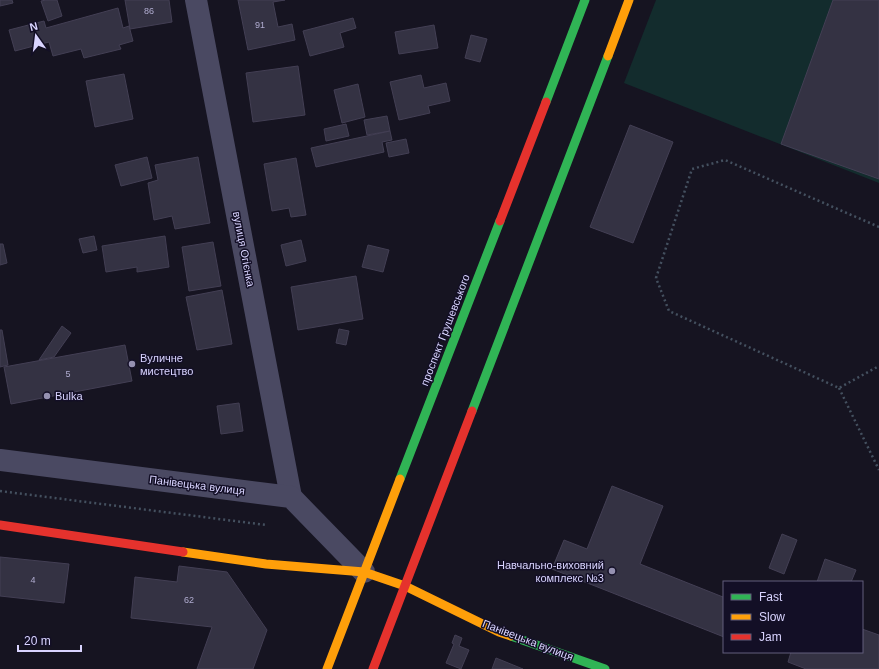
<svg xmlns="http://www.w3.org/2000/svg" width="879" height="669" font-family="Helvetica,sans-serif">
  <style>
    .green { fill: #132c2d }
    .building { fill: #343243; stroke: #433f54 }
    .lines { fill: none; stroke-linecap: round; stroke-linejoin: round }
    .path { stroke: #44505f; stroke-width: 2.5; stroke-dasharray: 2 3; stroke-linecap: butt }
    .street { stroke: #4a4962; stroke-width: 22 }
    .fast { stroke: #30b455; stroke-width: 9 }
    .slow { stroke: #ff9f0a; stroke-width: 9 }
    .jam { stroke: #e5322d; stroke-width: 9 }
    .poi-dot { fill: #9591b1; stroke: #130f26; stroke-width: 1.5 }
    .labels { text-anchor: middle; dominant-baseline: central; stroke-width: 3; stroke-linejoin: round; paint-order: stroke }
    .number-label { font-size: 9px; fill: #b0acd0 }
    .street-label { font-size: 11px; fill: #d9d4ff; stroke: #130f26 }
    .poi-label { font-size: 11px; fill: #d9d4ff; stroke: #130f26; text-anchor: start }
  </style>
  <rect width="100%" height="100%" fill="#161421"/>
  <path class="green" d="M656 0H879V183L624 83Z"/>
  <g class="building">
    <path d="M0 0H12L13 3 0 6Z"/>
    <path d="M46 0H57L62 16 48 21 41 1Z"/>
    <path d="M125 0H169L172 22 130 29Z"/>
    <path d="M238 0H285L273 2 278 27 292 24 295 40 248 50Z"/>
    <path d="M833 0H879V179L781 144Z"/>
    <path d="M118 8 123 28 129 26 133 41 119 45 121 49 84 58 81 49 53 56 49 42 15 51 9 30 44 21 46 28Z"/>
    <path d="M353 18 356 28 340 33 344 47 310 56 303 31Z"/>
    <path d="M434 25 438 48 399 54 395 32Z"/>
    <path d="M471 35 487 39 480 62 465 58Z"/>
    <path d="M298 66 305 115 253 122 246 73Z"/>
    <path d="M124 74 133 119 95 127 86 81Z"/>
    <path d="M421 75 424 88 446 83 450 101 428 106 430 113 399 120 390 82Z"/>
    <path d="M358 84 365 117 342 123 334 90Z"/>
    <path d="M387 116 390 131 367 135 364 120Z"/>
    <path d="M346 124 349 136 326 141 324 129Z"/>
    <path d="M630 125 673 142 633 243 590 227Z"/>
    <path d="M390 131 392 140 382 142 384 152 316 167 311 148Z"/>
    <path d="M406 139 409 153 389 157 386 143Z"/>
    <path d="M147 157 152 178 121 186 115 165Z"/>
    <path d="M198 157 210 223 175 229 172 216 154 220 148 183 158 180 155 165Z"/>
    <path d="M296 158 306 215 291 217 289 208 272 211 264 164Z"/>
    <path d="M94 236 97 250 83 253 79 239Z"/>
    <path d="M165 236 169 267 137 272V267L106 272 102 246Z"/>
    <path d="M301 240 306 261 286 266 281 245Z"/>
    <path d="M213 242 221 286 189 291 182 247Z"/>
    <path d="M0 244H3L7 263 0 265Z"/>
    <path d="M368 245 389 250 383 272 362 267Z"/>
    <path d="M356 276 363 319 298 330 291 287Z"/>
    <path d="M222 290 232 344 197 350 186 297Z"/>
    <path d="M62 326 71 333 54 357 39 360Z"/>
    <path d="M339 329 349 331 346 345 336 343Z"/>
    <path d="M0 330H2L8 365 0 367Z"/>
    <path d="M125 345 132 381 11 404 4 367Z"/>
    <path d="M239 403 243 431 221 434 217 406Z"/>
    <path d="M612 486 663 506 640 564 723 597 724 595V637L552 569 564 540 587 549Z"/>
    <path d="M782 534 797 540 784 574 769 568Z"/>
    <path d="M0 557 69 564 64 603 0 596Z"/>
    <path d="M825 559 856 570 851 582H817Z"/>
    <path d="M179 566 227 572 267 630 253 669H197L212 627 131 618 135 577 177 582Z"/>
    <path d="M862 629 879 635V669H806L788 662 791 652H862Z"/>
    <path d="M455 635 462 638 459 646 469 650 461 669 446 663 454 644 452 643Z"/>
    <path d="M496 658 523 669H492Z"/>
  </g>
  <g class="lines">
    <g class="path">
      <path d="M879 227 725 160 692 169 656 278 669 311 839 388 879 366"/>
      <path d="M839 388 879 470"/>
      <path d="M0 491 266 525"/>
    </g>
    <g class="street">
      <path d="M196 0 291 497"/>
      <path d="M0 460 291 497 364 572"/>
    </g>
    <g class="fast">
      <path d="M546 102 585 0"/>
      <path d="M472 411 608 56"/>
      <path d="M400 479 500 221"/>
      <path d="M511 636 605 669"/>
    </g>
    <g class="slow">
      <path d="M608 56 629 0"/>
      <path d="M183 552 266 564 364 572 405 586 499 632 511 636"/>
      <path d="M327 669 400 479"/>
    </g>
    <g class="jam">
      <path d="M500 221 546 102"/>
      <path d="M0 525 183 552"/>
      <path d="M373 669 472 411"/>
    </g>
  </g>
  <g class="poi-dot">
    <circle cx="132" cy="364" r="4"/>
    <circle cx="47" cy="396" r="4"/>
    <circle cx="612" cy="571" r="4"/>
  </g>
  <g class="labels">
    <g class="number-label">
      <text x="149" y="11">86</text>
      <text x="260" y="25">91</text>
      <text x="68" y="374">5</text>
      <text x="33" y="580">4</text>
      <text x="189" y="600">62</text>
    </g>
    <g class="street-label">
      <text transform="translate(244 249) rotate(79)">вулиця Огієнка</text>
      <text transform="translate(445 330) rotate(-69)">проспект Грушевського</text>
      <text transform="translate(197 485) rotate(7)">Панівецька вулиця</text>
      <text transform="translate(528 640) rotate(21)">Панівецька вулиця</text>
    </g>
    <g class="poi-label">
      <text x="140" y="358">Вуличне<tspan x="140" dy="13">мистецтво</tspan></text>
      <text x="55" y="396">Bulka</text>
      <text x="604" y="565" text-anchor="end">Навчально-виховний<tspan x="604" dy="13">комплекс №3</tspan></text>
    </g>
  </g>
  <rect x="723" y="581" width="140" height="72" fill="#130f26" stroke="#625e7d"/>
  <rect x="731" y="594" width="20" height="6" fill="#30b455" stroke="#625e7d"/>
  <text x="759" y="601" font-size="12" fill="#d9d4ff">Fast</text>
  <rect x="731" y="614" width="20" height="6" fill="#ff9f0a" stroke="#625e7d"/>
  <text x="759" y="621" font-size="12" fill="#d9d4ff">Slow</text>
  <rect x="731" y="634" width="20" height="6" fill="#e5322d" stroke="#625e7d"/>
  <text x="759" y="641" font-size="12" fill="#d9d4ff">Jam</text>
  <g transform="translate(36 36) rotate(346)" stroke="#130f26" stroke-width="3" paint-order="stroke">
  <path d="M0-3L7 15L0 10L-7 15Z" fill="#d9d4ff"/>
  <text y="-6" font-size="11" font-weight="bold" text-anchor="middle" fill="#d9d4ff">N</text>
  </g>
  <path d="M18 645v6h63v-6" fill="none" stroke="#d9d4ff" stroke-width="2"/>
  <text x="24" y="645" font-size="12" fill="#d9d4ff" stroke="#130f26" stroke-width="3" paint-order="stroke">20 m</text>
</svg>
